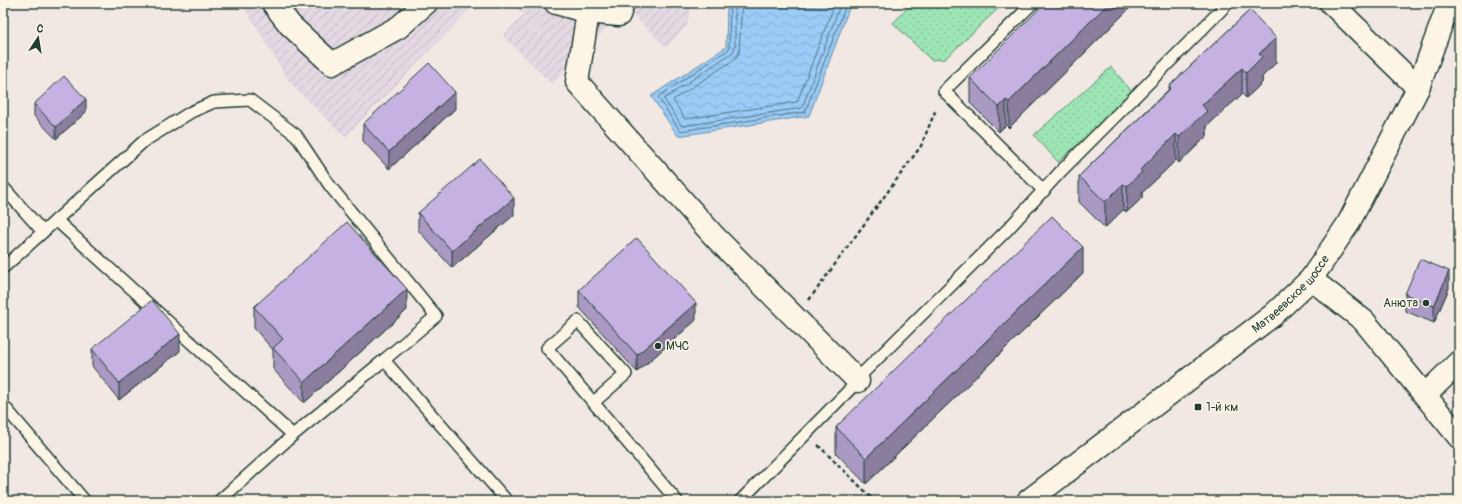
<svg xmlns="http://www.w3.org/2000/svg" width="1462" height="504" font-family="Pangolin,sans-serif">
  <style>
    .industrial { fill: url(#industrial-furrows) }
    .park { fill: url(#park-dots); stroke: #5e9174 }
    .water { fill: url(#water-waves); stroke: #6992a9 }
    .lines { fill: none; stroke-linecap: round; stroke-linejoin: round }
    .shore { stroke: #517682; stroke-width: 1 }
    .lane-casing { stroke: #1f3d34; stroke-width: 14 }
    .street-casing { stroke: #1f3d34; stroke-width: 25 }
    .secondary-casing { stroke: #1f3d34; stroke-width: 25 }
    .path { stroke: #1f3d34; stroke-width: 2.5; stroke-dasharray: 4 3; stroke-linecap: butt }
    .lane { stroke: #fcf5e5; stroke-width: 11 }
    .street { stroke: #fcf5e5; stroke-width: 22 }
    .secondary { stroke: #fcf5e5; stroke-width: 22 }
    .wall { fill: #aa99c2; stroke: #1f3d34 }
    .shaded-wall { fill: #8b7d9e; stroke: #1f3d34 }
    .building { fill: #c6b2e2; stroke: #1f3d34 }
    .poi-dot { fill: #1f3d34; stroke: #fcf5e5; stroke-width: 1.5 }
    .labels { text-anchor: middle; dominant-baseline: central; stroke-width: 3.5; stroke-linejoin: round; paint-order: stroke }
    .street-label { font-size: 12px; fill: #1f3d34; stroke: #fcf5e5 }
    .poi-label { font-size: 12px; fill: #1f3d34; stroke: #fcf5e5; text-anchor: start }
  </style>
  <defs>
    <pattern id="industrial-furrows" width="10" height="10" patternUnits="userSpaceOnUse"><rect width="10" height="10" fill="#e4d8e3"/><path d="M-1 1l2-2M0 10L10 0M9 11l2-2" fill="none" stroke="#c3bac3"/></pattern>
    <pattern id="park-dots" width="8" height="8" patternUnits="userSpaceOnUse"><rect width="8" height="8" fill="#9de5b4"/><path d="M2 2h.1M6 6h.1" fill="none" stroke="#87c59b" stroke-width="1.8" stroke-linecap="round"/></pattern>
    <pattern id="water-waves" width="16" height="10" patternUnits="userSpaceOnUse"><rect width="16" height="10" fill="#9bcbf7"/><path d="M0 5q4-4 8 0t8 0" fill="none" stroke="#85afd4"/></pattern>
  </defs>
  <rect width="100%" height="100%" fill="#f1e8e4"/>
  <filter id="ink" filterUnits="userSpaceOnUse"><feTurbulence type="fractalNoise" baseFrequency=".025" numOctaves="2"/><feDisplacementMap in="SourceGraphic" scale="8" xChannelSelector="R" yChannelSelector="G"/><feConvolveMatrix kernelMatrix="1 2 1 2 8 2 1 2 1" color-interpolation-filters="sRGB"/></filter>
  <g filter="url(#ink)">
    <g class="industrial">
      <path d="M242 3H476L345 137 290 83Z"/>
      <path d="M512 3H692L687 25 666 47 626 8 552 84 503 36 524 15Z"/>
    </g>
    <g class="park">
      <path d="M912 3H1004L945 59 931 60 893 23Z"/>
      <path d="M1111 67 1135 95 1058 162 1034 135Z"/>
    </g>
    <path class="water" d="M727 3H851L809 116 678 136 651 96 726 47Z"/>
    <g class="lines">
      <g class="shore">
        <path d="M730 3 729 49 658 97 680 131 805 112 847 3"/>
        <path d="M735 3V47L733 52 664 99 682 126 802 108 841 3"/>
        <path d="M742 3 739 53 735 59 673 100 685 119 797 102 835 3"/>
      </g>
      <defs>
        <g id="lane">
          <path d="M1033 3 944 91 1044 191"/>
          <path d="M3 187 43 232 144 141 191 112 214 102 250 100 296 135 330 186 436 316 384 360 507 501"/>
          <path d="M56 220 293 435 384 360"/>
          <path d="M3 268 43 232"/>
          <path d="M594 402 626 374 578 321 547 348 677 501"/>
          <path d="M3 405 85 501"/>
          <path d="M219 501 293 435"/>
          <path d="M740 501 858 381 863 373 1007 230 1062 170 1228 3"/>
        </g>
        <g id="street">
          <path d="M273 3 290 25 332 64 399 27 426 3"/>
          <path d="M556 3 588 12"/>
          <path d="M623 3 619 15 588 12 577 82 714 236 858 381"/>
          <path d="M1331 3 1418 88"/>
          <path d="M1311 279 1364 321 1459 437"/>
          <path d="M1425 395 1459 362"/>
        </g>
        <g id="secondary">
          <path id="s1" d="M1028 501 1273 315 1311 279 1348 224 1418 88 1449 3"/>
        </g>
      </defs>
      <use href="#lane" class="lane-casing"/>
      <use href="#street" class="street-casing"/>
      <use href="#secondary" class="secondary-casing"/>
      <g class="path">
        <path d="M809 300 921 146 936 109"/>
        <path d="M818 445 875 501"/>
      </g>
      <use href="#lane" class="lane"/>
      <use href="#street" class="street"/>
      <use href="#secondary" class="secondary"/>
    </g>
    <g class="wall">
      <path d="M1045 3H1135L1009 128 1006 125 999 132 970 103V78Z"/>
      <path d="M1250 10 1276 63 1262 77V83L1246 98 1242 94 1207 126V136L1179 163 1176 160 1142 193V198L1127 212 1123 210 1105 228 1079 202V176L1169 89V86Z"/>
      <path d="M34 104 86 112 56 139 34 116Z"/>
      <path d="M455 109 389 169 363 141V124Z"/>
      <path d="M418 213 514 215 452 268 418 230Z"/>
      <path d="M1083 273 866 484 836 453V427Z"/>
      <path d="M1449 288 1434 323 1405 311V294Z"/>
      <path d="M579 290 696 320 637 372 579 307Z"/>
      <path d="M254 307 407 310 304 403 273 369V350L254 328Z"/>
      <path d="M92 349 180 351 119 400 92 366Z"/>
    </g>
    <g class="shaded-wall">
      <path d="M1109 3H1135L1009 128V102Z"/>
      <path d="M1276 38V63L1262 77V83L1246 98V73L1259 54Z"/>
      <path d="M1242 68V94L1207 126V136L1179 163V137L1202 105Z"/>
      <path d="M455 92V109L389 169V152Z"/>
      <path d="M86 99V112L56 139V127Z"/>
      <path d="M1006 100V125L999 132V107Z"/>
      <path d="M1176 134V160L1142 193V198L1127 212V186L1140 170Z"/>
      <path d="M1123 184V210L1105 228V202Z"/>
      <path d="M514 198V215L452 268V251Z"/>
      <path d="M1083 247V273L866 484V458Z"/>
      <path d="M1449 271V288L1434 323V306Z"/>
      <path d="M407 289V310L304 403V382Z"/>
      <path d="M696 303V320L637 372V355Z"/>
      <path d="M180 334V351L119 400V383Z"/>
    </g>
    <g class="building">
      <path d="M1045 3H1109L1009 102 1006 100 999 107 970 78Z"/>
      <path d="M1250 10 1276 38 1259 54 1262 57 1246 73 1242 68 1202 105 1207 111 1179 137 1176 134 1140 170 1142 172 1127 186 1123 184 1105 202 1079 176 1171 88 1169 86Z"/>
      <path d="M429 63 455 92 389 152 363 124Z"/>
      <path d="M64 76 86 99 56 127 34 104Z"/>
      <path d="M480 159 514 198 452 251 418 213Z"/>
      <path d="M1052 216 1083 247 866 458 836 427Z"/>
      <path d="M347 222 407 289 304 382 273 348 283 339 254 307Z"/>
      <path d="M637 238 696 303 637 355 579 290Z"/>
      <path d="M1420 259 1449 271 1434 306 1405 294Z"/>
      <path d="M152 300 180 334 119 383 92 349Z"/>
    </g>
  </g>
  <g class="poi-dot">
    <circle cx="1426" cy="303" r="4"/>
    <circle cx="658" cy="346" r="4"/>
    <rect x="1194" y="403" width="8" height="8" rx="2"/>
  </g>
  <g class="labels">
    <g class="street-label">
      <text stroke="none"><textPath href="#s1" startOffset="335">Матвеевское шоссе</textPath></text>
    </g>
    <g class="poi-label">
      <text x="1418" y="303" text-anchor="end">Анюта</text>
      <text x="666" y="346">МЧС</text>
      <text x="1206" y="407">1-й км</text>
    </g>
  </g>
  <rect width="1462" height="504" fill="none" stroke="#fcf5e5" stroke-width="16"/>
  <rect x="8" y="8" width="1446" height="488" fill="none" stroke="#1f3d34" stroke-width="1.5" filter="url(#ink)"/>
  <g transform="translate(38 38) rotate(12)" stroke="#fcf5e5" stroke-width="3" paint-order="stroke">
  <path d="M0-3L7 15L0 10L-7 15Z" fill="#1f3d34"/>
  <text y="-6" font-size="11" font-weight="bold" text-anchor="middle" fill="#1f3d34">С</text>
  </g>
</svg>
